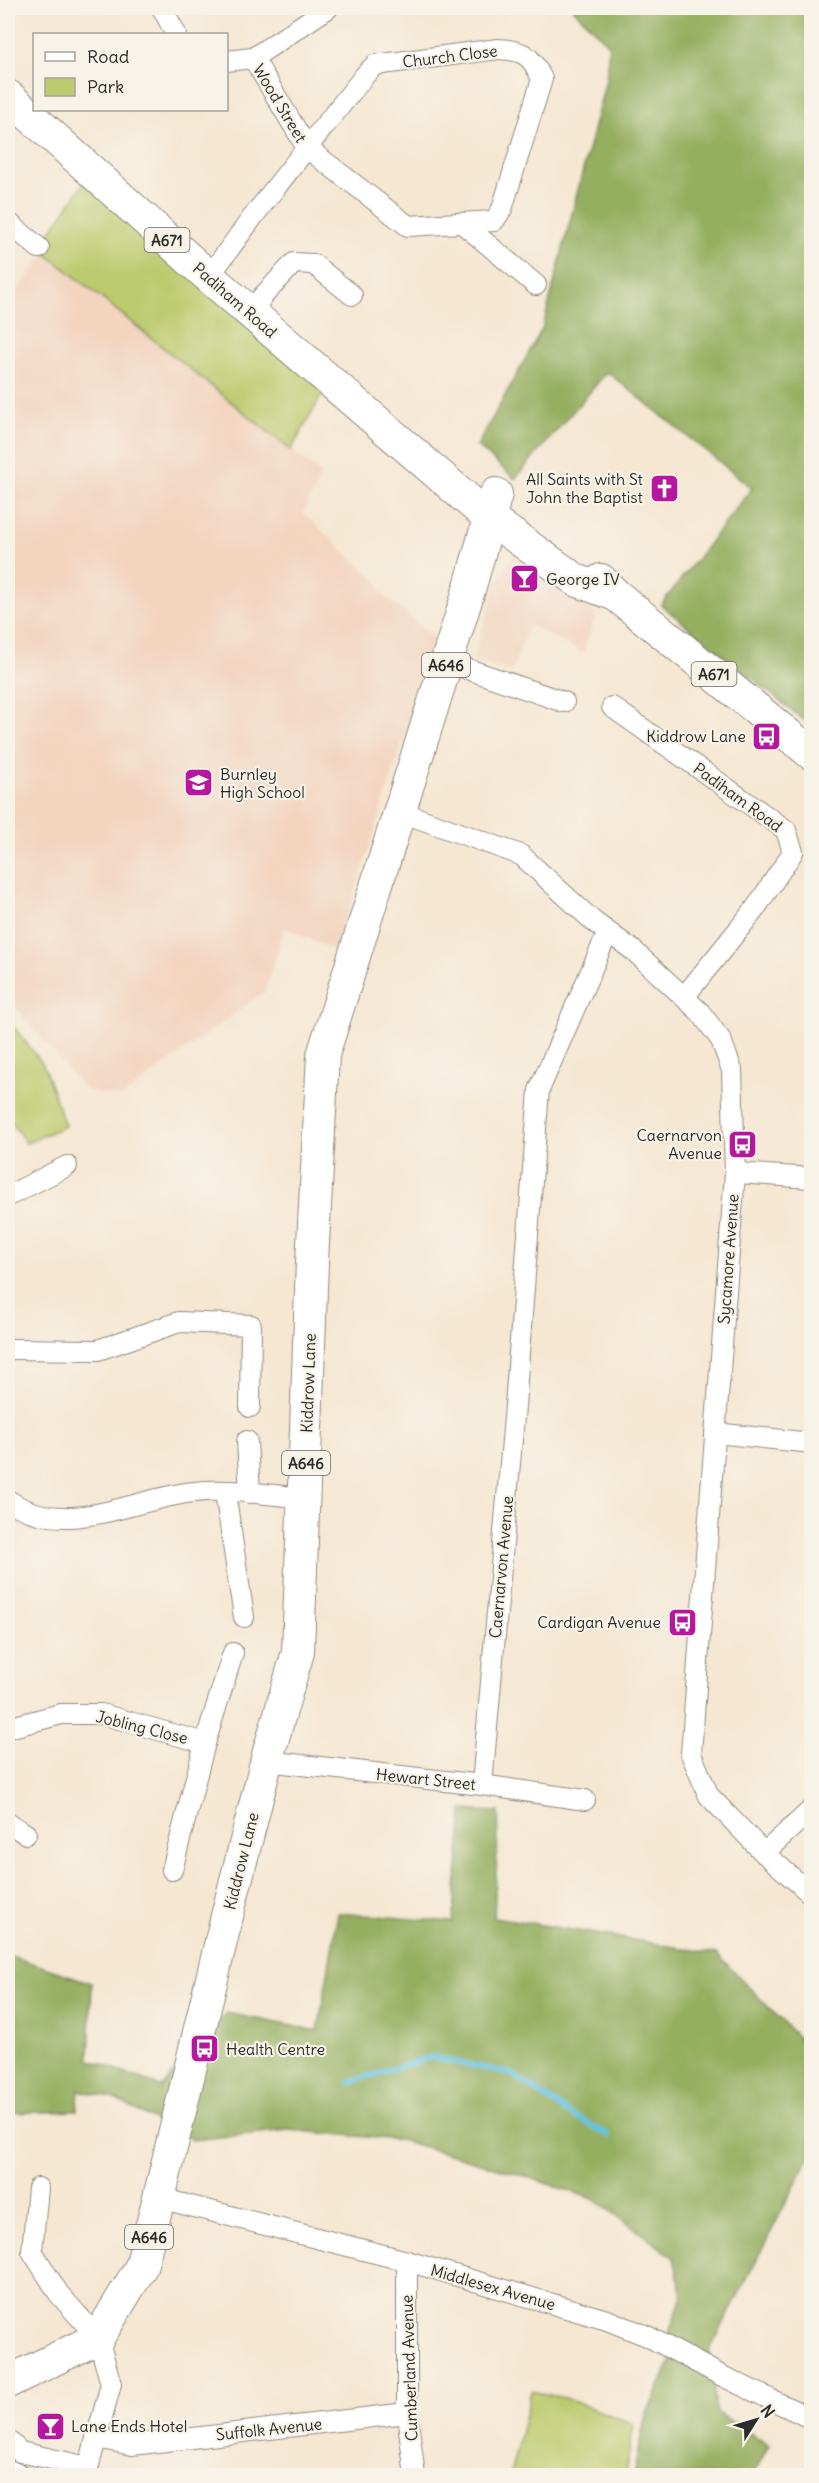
<svg xmlns="http://www.w3.org/2000/svg" width="819" height="2483" font-family="Delius,sans-serif">
  <style>
    .built { fill: #f3d4bf }
    .green { fill: #bccb6d; stroke: #747b4c; stroke-width: 1.5 }
    .forest { fill: #95af60; stroke: #606d46; stroke-width: 1.5 }
    .lines { fill: none; stroke-linecap: round; stroke-linejoin: round }
    .stream { stroke: #66c4e4; stroke-width: 6 }
    .street-casing { stroke: #90897e; stroke-width: 22 }
    .primary-casing { stroke: #90897e; stroke-width: 34 }
    .street { stroke: #fff; stroke-width: 20 }
    .primary { stroke: #fff; stroke-width: 32 }
    .labels { text-anchor: middle; dominant-baseline: central; stroke-width: 4.5; stroke-linejoin: round; paint-order: stroke }
    .shield { fill: #f7f3e8; stroke: #686764; stroke-width: 1.5 }
    .shield-label { font-size: 15px; font-weight: bold; fill: #2b2b2b }
    .street-label { font-size: 16px; fill: #2b2b2b; stroke: #f7f3e8 }
    .poi-label { font-size: 16px; fill: #2b2b2b; stroke: #f7f3e8; text-anchor: end }
  </style>
  <rect width="100%" height="100%" fill="#f7f3e8"/>
  <filter id="ink" filterUnits="userSpaceOnUse"><feTurbulence type="fractalNoise" baseFrequency=".0167" numOctaves="2"/><feDisplacementMap in="SourceGraphic" scale="12" xChannelSelector="R" yChannelSelector="G"/><feConvolveMatrix kernelMatrix="1 2 1 2 8 2 1 2 1" color-interpolation-filters="sRGB"/></filter>
  <filter id="wash" filterUnits="userSpaceOnUse"><feTurbulence type="fractalNoise" baseFrequency=".008" numOctaves="4" result="noise"/><feDisplacementMap in="SourceGraphic" scale="24" xChannelSelector="R" yChannelSelector="G"/><feGaussianBlur stdDeviation="1.35" result="paint"/><feColorMatrix in="noise" values="0 0 0 0 0 0 0 0 0 0 0 0 0 0 0 0 0 1.4 0 .05"/><feComposite in="paint" operator="in"/></filter>
  <g filter="url(#wash)">
    <rect width="100%" height="100%" fill="#f5e7d2"/>
    <g class="built">
      <path d="M49 250 322 475 303 513 377 581 382 594 436 638 336 951 285 928 265 991 122 1097 85 1090 8 998V301Z"/>
      <path d="M513 553 564 581 596 615 583 653 529 625 511 672 473 660 496 584Z"/>
    </g>
    <g class="green">
      <path d="M91 173 329 382 291 450 39 248Z"/>
      <path d="M8 1020 43 1064 65 1126 26 1143 8 1117Z"/>
      <path d="M531 2391 564 2398 634 2424 625 2475H510Z"/>
    </g>
    <g class="forest">
      <path d="M572 8H811V726L661 605 752 488 607 372 515 479 477 446 543 327 606 80 609 45Z"/>
      <path d="M463 1810 499 1812 494 1917 717 1954 811 2051V2154L710 2350 716 2412 769 2445 753 2475H633L645 2418 680 2340 668 2336 682 2296 674 2258 596 2200 515 2173 400 2140 288 2130 192 2140 115 2099 79 2090 77 2111 8 2113V1955L92 1983 89 2059 162 2087 227 2013 318 2031 338 1913 453 1922Z"/>
    </g>
    <g class="lines">
      <g class="stream">
        <path d="M8 2070H15"/>
        <path d="M350 2082 431 2057 512 2074 565 2111 608 2135"/>
      </g>
    </g>
  </g>
  <g filter="url(#ink)">
    <g class="lines">
      <defs>
        <g id="street">
          <path d="M162 8 176 34"/>
          <path d="M226 61 253 58 328 8"/>
          <path d="M8 222 39 248"/>
          <path d="M462 223 536 285"/>
          <path d="M209 277C258 207 312 142 365 75L375 65 498 49C524 50 531 55 542 79L502 209 494 221 408 226 307 148 253 58"/>
          <path d="M251 314 262 297 294 263 313 264 352 295"/>
          <path d="M447 662 564 702"/>
          <path d="M612 707 786 830 793 852 755 909 684 997"/>
          <path d="M401 812 521 855 593 921 634 951 700 1012 721 1040 732 1070 735 1173 691 1754 709 1796 764 1853 812 1895"/>
          <path d="M735 1173 812 1178"/>
          <path d="M8 1196 67 1166"/>
          <path d="M8 1349 98 1350 179 1322 251 1325 250 1407"/>
          <path d="M715 1433 812 1443"/>
          <path d="M247 1441 250 1493"/>
          <path d="M225 1492 244 1617"/>
          <path d="M8 1500C65 1540 134 1498 194 1492 230 1488 269 1495 305 1498"/>
          <path d="M8 1728 61 1714H101L205 1743"/>
          <path d="M266 1761 482 1785 585 1800"/>
          <path d="M482 1785 515 1406 539 1090 608 932"/>
          <path d="M8 1823 26 1834"/>
          <path d="M764 1853 812 1809"/>
          <path d="M172 1870 205 1743 233 1653"/>
          <path d="M38 2188 32 2251 59 2294 98 2338 111 2384 86 2476"/>
          <path d="M159 2198 407 2261 607 2320 647 2336 722 2376 812 2419"/>
          <path d="M407 2261V2413L415 2476"/>
          <path d="M96 2438 132 2445 407 2413"/>
          <path d="M8 2440 20 2452 88 2467"/>
          <path d="M8 2470 23 2476"/>
        </g>
        <g id="primary">
          <path d="M8 96 209 277 489 518 576 580 616 595"/>
          <path d="M601 580 616 595 812 754"/>
          <path d="M8 2382 98 2338 141 2267 159 2198 230 1904 268 1755 298 1652 312 1262 323 1055 467 597 496 494"/>
        </g>
      </defs>
      <use href="#street" class="street-casing"/>
      <use href="#primary" class="primary-casing"/>
      <use href="#street" class="street"/>
      <use href="#primary" class="primary"/>
    </g>
  </g>
  <defs>
    <symbol id="church-square" viewBox="-11 -11 22 22"><rect x="-9" y="-9" width="18" height="18" rx="4" fill="#b5179e" stroke="#f7f3e8"/><path d="M-1.2-6h2.4v3.5h3.3v2.4h-3.3V6h-2.4V-.1h-3.3v-2.4h3.3Z" fill="#fff"/></symbol>
    <symbol id="bar-square" viewBox="-11 -11 22 22"><rect x="-9" y="-9" width="18" height="18" rx="4" fill="#b5179e" stroke="#f7f3e8"/><path d="M-6-5H6L.8 .8V4.5H3.5V6h-7V4.5H-.8V.8Z" fill="#fff"/></symbol>
    <symbol id="bus-square" viewBox="-11 -11 22 22"><rect x="-9" y="-9" width="18" height="18" rx="4" fill="#b5179e" stroke="#f7f3e8"/><path d="M-5-6H5V4H4V6H2V4H-2V6H-4V4H-5ZM-3.5-4V0h7V-4ZM-3.5 1.2v1.5H-2V1.2ZM2 1.2v1.5H3.5V1.2Z" fill="#fff"/></symbol>
    <symbol id="school-square" viewBox="-11 -11 22 22"><rect x="-9" y="-9" width="18" height="18" rx="4" fill="#b5179e" stroke="#f7f3e8"/><path d="M0-5L7-2L0 1L-7-2ZM-4 1L0 2.5L4 1V4Q0 6-4 4Z" fill="#fff"/></symbol>
  </defs>
  <g fill-rule="evenodd">
    <use href="#church-square" x="648" y="472" width="33" height="33"/>
    <use href="#bar-square" x="508" y="562" width="33" height="33"/>
    <use href="#bus-square" x="750" y="720" width="33" height="33"/>
    <use href="#school-square" x="182" y="766" width="33" height="33"/>
    <use href="#bus-square" x="726" y="1128" width="33" height="33"/>
    <use href="#bus-square" x="666" y="1606" width="33" height="33"/>
    <use href="#bus-square" x="188" y="2032" width="33" height="33"/>
    <use href="#bar-square" x="34" y="2410" width="33" height="33"/>
  </g>
  <g class="labels">
    <g class="shield">
      <rect x="144.5" y="228" width="45" height="24" rx="4.5"/>
      <rect x="422" y="653" width="48" height="24" rx="4.5"/>
      <rect x="691.5" y="662" width="45" height="24" rx="4.5"/>
      <rect x="282" y="1451" width="48" height="24" rx="4.5"/>
      <rect x="125" y="2225" width="48" height="24" rx="4.5"/>
    </g>
    <g class="shield-label">
      <text x="167" y="240">A671</text>
      <text x="446" y="665">A646</text>
      <text x="714" y="674">A671</text>
      <text x="306" y="1463">A646</text>
      <text x="149" y="2237">A646</text>
    </g>
    <g class="street-label">
      <text transform="translate(450 56) rotate(-7)">Church Close</text>
      <text transform="translate(280 103) rotate(59)">Wood Street</text>
      <text transform="translate(235 300) rotate(41)">Padiham Road</text>
      <text transform="translate(738 797) rotate(36)">Padiham Road</text>
      <text transform="translate(728 1259) rotate(-86)">Sycamore Avenue</text>
      <text transform="translate(308 1383) rotate(-88)">Kiddrow Lane</text>
      <text transform="translate(501 1567) rotate(-85)">Caernarvon Avenue</text>
      <text transform="translate(142 1727) rotate(14)">Jobling Close</text>
      <text transform="translate(426 1779) rotate(6)">Hewart Street</text>
      <text transform="translate(241 1861) rotate(-76)">Kiddrow Lane</text>
      <text transform="translate(493 2287) rotate(16)">Middlesex Avenue</text>
      <text transform="translate(409 2368) rotate(-92)">Cumberland Avenue</text>
      <text transform="translate(269 2429) rotate(-6)">Suffolk Avenue</text>
    </g>
    <g class="poi-label">
      <text x="643" y="479">All Saints with St<tspan x="643" dy="18">John the Baptist</tspan></text>
      <text x="546" y="579" text-anchor="start">George IV</text>
      <text x="746" y="736">Kiddrow Lane</text>
      <text x="220" y="774" text-anchor="start">Burnley<tspan x="220" dy="18">High School</tspan></text>
      <text x="722" y="1135">Caernarvon<tspan x="722" dy="18">Avenue</tspan></text>
      <text x="661" y="1622">Cardigan Avenue</text>
      <text x="226" y="2049" text-anchor="start">Health Centre</text>
      <text x="71" y="2426" text-anchor="start">Lane Ends Hotel</text>
    </g>
  </g>
  <rect width="819" height="2483" fill="none" stroke="#f7f3e8" stroke-width="30"/>
  <rect x="33" y="33" width="195" height="78" fill="#f7f3e8" stroke="#a5a39c" stroke-width="1.5"/>
  <rect x="45" y="52" width="30" height="9" fill="#ffffff" stroke="#a5a39c" stroke-width="1.5"/>
  <text x="87" y="63" font-size="18" fill="#2b2b2b">Road</text>
  <rect x="45" y="78" width="30" height="18" fill="#bccb6d" stroke="#a5a39c" stroke-width="1.5"/>
  <text x="87" y="93" font-size="18" fill="#2b2b2b">Park</text>
  <g transform="translate(756 2420) rotate(53)" stroke="#f7f3e8" stroke-width="4.5" paint-order="stroke">
  <path d="M0-4.5L10 22L0 15L-10 22Z" fill="#2b2b2b"/>
  <text y="-9" font-size="16" font-weight="bold" text-anchor="middle" fill="#2b2b2b">N</text>
  </g>
</svg>
